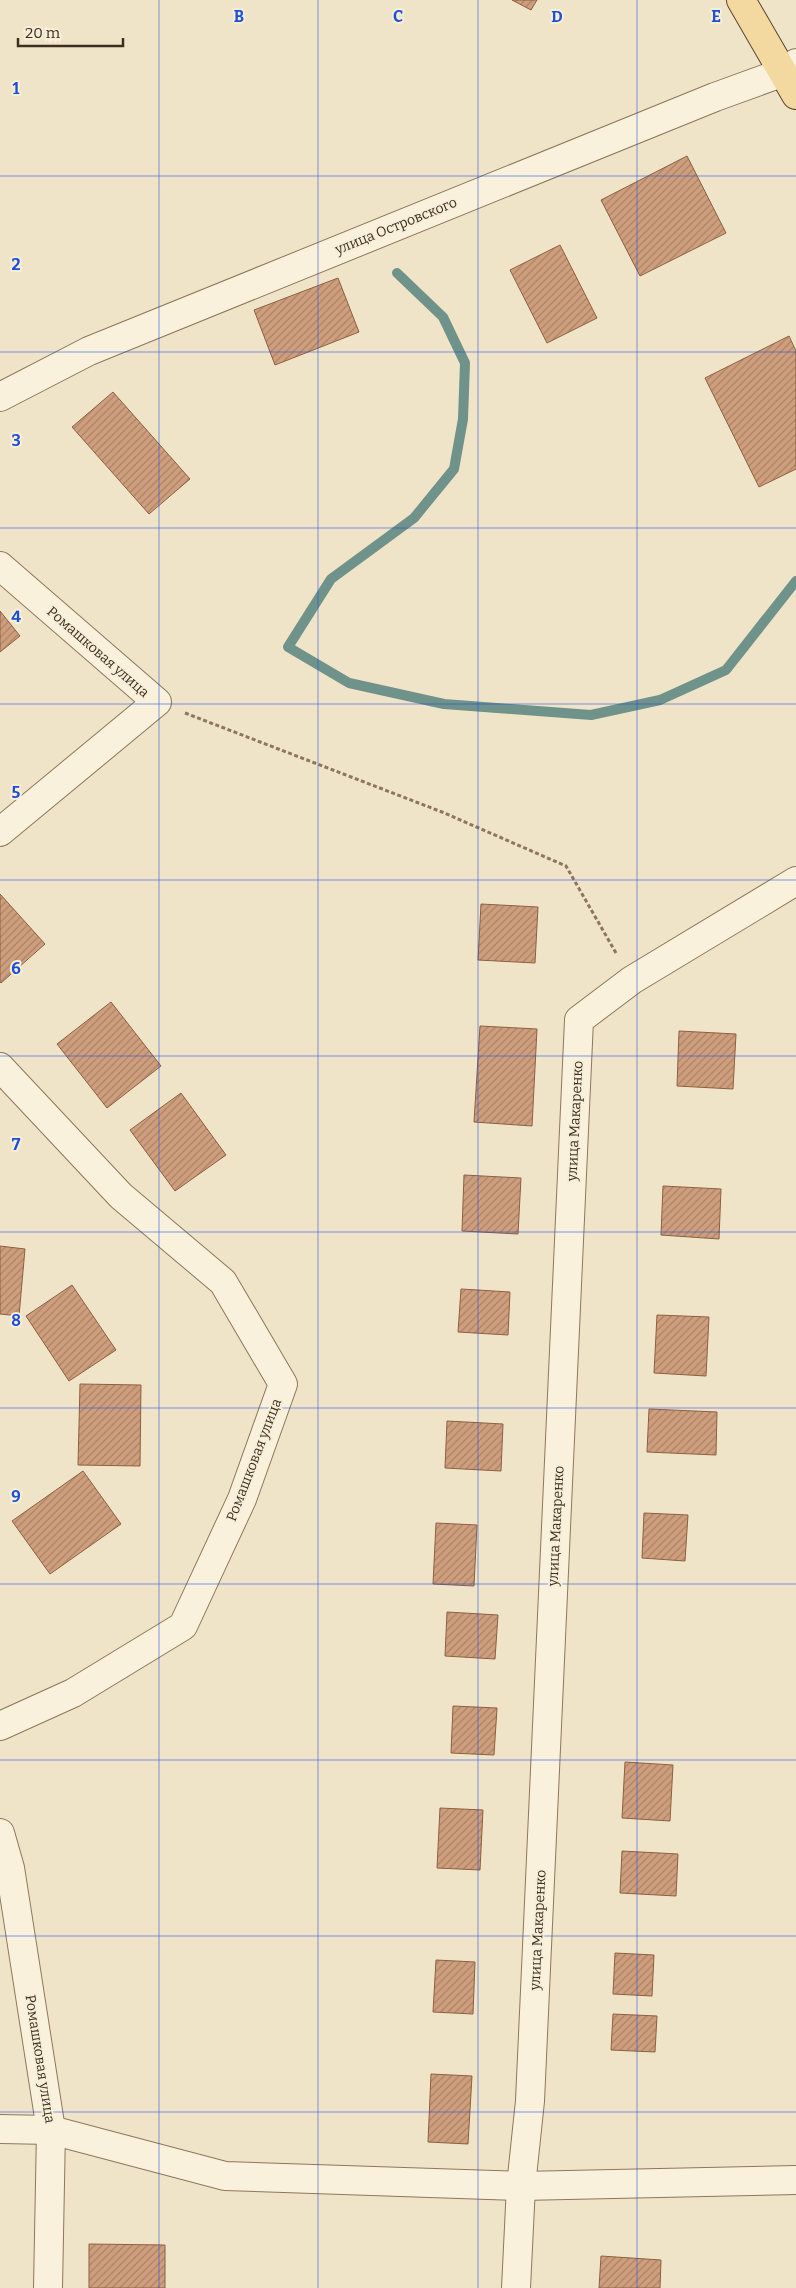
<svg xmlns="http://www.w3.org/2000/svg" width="796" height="2288" font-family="Bitter,serif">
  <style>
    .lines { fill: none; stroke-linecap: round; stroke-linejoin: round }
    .stream { stroke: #6f938a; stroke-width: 10 }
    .building { fill: url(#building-hatch); stroke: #8d5f41 }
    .minor-casing { stroke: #8d765c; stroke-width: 30 }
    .major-casing { stroke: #5b4430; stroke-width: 30 }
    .path { stroke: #8d765c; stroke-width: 3; stroke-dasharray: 4 2.5; stroke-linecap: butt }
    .minor { stroke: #faf1dc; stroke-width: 28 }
    .major { stroke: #f3d9a0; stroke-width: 28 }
    .grid { fill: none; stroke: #1d4ed8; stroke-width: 1; stroke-opacity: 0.55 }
    .labels { text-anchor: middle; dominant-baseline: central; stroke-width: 4; stroke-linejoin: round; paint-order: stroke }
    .street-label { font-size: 14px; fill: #3d2e20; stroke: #f7eed8 }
    .grid-label { font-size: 16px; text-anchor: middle; font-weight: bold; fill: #1d4ed8; stroke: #f7eed8; stroke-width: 4; stroke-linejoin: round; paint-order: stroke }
  </style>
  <defs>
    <pattern id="building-hatch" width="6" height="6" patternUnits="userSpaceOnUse" patternTransform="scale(1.25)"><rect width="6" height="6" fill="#cf9f7d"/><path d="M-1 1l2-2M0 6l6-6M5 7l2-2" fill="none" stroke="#a98266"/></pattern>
  </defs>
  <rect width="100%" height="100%" fill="#f0e4c8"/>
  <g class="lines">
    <path class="stream" d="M397 273 443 317 465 363 463 419 454 469 414 518 331 579 288 647 349 683 444 704 591 715 660 700 726 670 796 581"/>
  </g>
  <g class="building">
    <path d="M512 0H537L531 10Z"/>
    <path d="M687 156 726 233 640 276 601 200Z"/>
    <path d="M560 245 597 318 547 343 510 270Z"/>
    <path d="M338 278 359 332 275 365 254 310Z"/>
    <path d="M789 336 796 351V469L759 487 705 378Z"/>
    <path d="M113 392 190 479 149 514 72 427Z"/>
    <path d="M0 611 20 636 0 652Z"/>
    <path d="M0 894 45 944 1 983 0 982Z"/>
    <path d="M481 904 538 907 535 963 478 960Z"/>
    <path d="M111 1002 161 1066 107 1108 57 1044Z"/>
    <path d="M480 1026 537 1029 532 1126 474 1122Z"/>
    <path d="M679 1031 736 1034 733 1089 677 1086Z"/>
    <path d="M181 1093 226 1155 175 1191 130 1130Z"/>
    <path d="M464 1175 521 1178 518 1234 462 1231Z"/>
    <path d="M663 1186 721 1189 719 1239 661 1235Z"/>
    <path d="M0 1246 25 1249 19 1316 0 1314Z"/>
    <path d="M72 1285 116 1350 69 1381 26 1316Z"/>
    <path d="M461 1289 510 1292 508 1335 458 1332Z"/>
    <path d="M657 1315 709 1317 706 1376 654 1373Z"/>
    <path d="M80 1384 141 1385 140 1466 78 1465Z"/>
    <path d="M649 1409 717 1412 716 1455 647 1452Z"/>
    <path d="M447 1421 503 1424 501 1471 445 1468Z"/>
    <path d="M83 1471 121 1524 50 1574 12 1521Z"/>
    <path d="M644 1513 688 1515 685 1561 642 1558Z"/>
    <path d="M436 1523 477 1525 474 1586 433 1584Z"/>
    <path d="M447 1612 498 1615 495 1659 445 1656Z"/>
    <path d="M453 1706 497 1708 494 1755 451 1753Z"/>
    <path d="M625 1762 673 1765 670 1821 622 1818Z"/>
    <path d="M440 1808 483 1810 480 1870 437 1868Z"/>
    <path d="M622 1851 678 1854 676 1896 620 1893Z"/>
    <path d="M615 1953 654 1955 652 1996 613 1994Z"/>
    <path d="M436 1960 475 1962 473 2014 433 2012Z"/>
    <path d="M613 2014 657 2016 655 2052 611 2050Z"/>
    <path d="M431 2074 472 2076 468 2144 428 2142Z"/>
    <path d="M89 2244 165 2245V2288H89Z"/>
    <path d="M601 2256 661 2260 660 2288H599Z"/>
  </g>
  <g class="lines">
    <defs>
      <g id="minor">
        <path d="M0 397 89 351 715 97 784 72 796 63"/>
        <path d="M0 566 157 702 0 832"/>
        <path d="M0 1067 121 1196 223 1282 283 1384 242 1499 183 1626 73 1693 0 1726"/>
        <path d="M0 1833 10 1868 51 2130 48 2288"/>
        <path d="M0 2129 51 2130 225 2176 521 2186 796 2180"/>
        <path d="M516 2288 521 2186 530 2101 579 1020 632 980 796 881"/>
      </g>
      <path id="major" d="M741 0 796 95"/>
    </defs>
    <use href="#minor" class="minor-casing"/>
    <use href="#major" class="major-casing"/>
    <path class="path" d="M185 713 442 812 566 866 616 953"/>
    <use href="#minor" class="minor"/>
    <use href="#major" class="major"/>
  </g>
  <path class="grid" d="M159 0V2288M318 0V2288M478 0V2288M637 0V2288M0 176H796M0 352H796M0 528H796M0 704H796M0 880H796M0 1056H796M0 1232H796M0 1408H796M0 1584H796M0 1760H796M0 1936H796M0 2112H796"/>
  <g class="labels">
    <g class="street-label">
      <text transform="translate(396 226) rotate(-22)">улица Островского</text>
      <text transform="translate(98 652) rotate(41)">Ромашковая улица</text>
      <text transform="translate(575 1121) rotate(-87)">улица Макаренко</text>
      <text transform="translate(254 1460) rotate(-69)">Ромашковая улица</text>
      <text transform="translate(556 1526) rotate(-87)">улица Макаренко</text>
      <text transform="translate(538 1930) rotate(-87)">улица Макаренко</text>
      <text transform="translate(40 2059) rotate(81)">Ромашковая улица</text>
    </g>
  </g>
  <g class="grid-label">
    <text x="239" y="22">B</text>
    <text x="398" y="22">C</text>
    <text x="557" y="22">D</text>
    <text x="716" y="22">E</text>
    <text x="16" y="94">1</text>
    <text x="16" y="270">2</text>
    <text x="16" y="446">3</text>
    <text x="16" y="622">4</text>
    <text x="16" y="798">5</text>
    <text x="16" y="974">6</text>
    <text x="16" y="1150">7</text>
    <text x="16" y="1326">8</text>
    <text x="16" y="1502">9</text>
  </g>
  <path d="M18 38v8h105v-8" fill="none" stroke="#3d2e20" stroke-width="2.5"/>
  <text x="25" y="38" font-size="15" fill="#3d2e20" stroke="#f7eed8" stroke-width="4" paint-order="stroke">20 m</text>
</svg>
